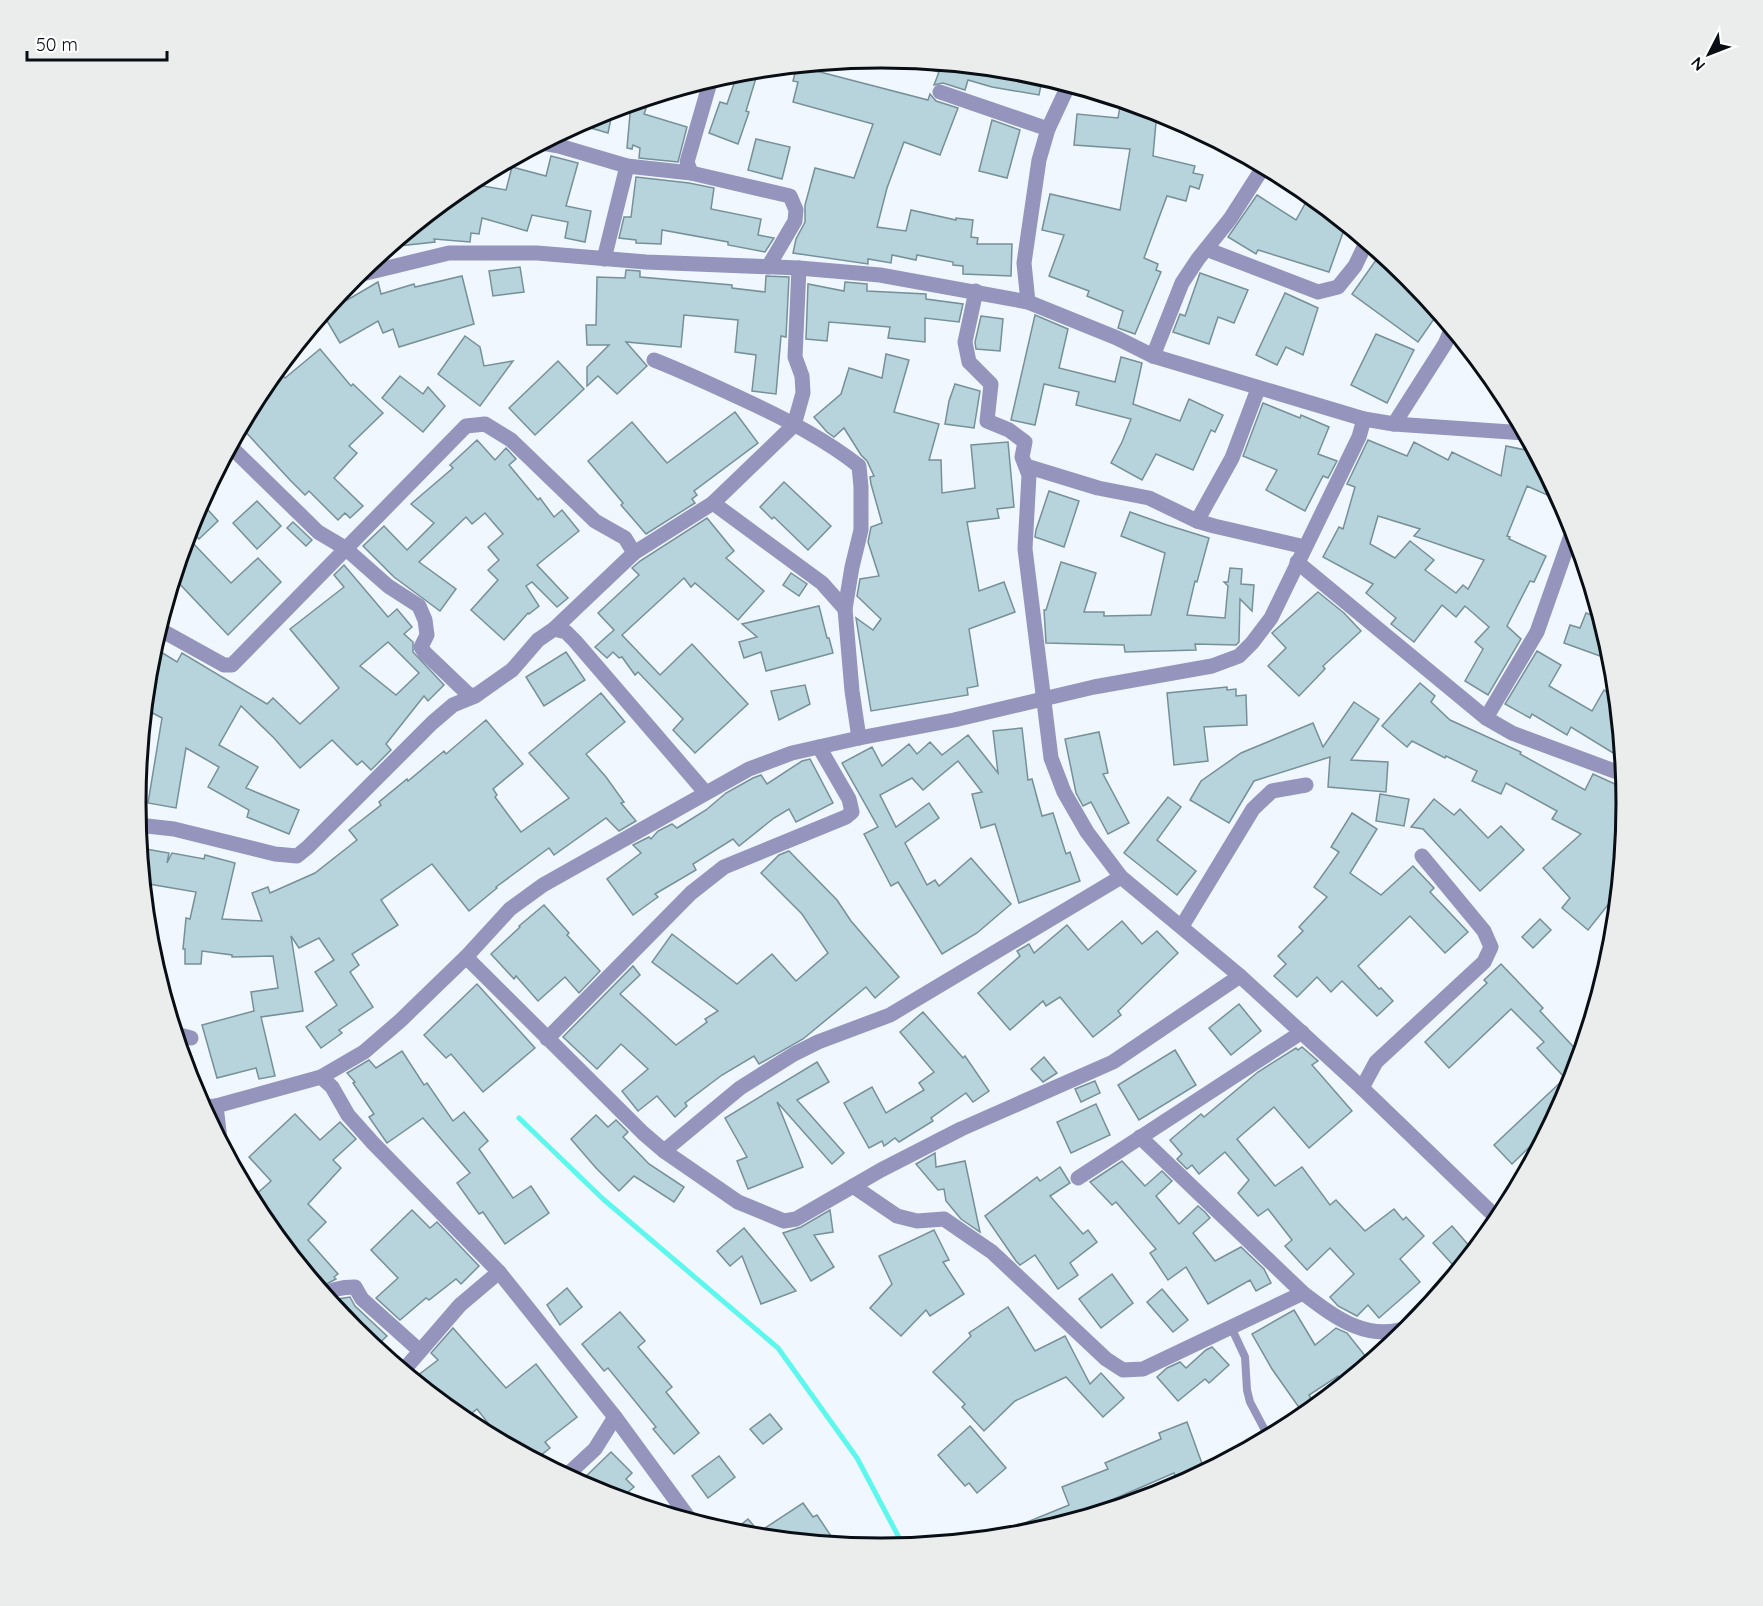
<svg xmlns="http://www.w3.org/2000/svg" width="1763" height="1606" font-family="Quicksand,sans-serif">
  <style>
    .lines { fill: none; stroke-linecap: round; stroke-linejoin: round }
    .stream { stroke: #5df7ed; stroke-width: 5 }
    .building { fill: #b7d3dc; stroke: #769099; stroke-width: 1.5; fill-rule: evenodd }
    .service { stroke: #9494bc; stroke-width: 8 }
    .minor { stroke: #9494bc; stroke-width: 15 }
    .rim { fill: none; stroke: #080e14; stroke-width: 3 }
  </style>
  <rect width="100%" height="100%" fill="#f0f7ff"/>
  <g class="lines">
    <path class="stream" d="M519 1118 603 1199 778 1348 857 1458 904 1547"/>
  </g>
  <g class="building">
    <path d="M933 62 1027 71 1043 76 1039 95 992 87 968 80 965 90 943 83 934 85 939 72 931 70Z"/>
    <path d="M797 66 928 100 930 94 936 101 958 108 940 155 904 142 887 188 877 227 906 231 911 210 956 220V218L973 220 971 237 978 238 977 244H1012L1011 276 963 274V266L953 265V262L917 255 916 260 892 255 891 263 868 259V264L793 253 796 239 805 222V205L815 168 854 178 873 124 793 102 798 82 793 81Z"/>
    <path d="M738 72 756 78 746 111 749 112 738 144 709 133 720 102 727 104Z"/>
    <path d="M650 97 644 114 687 127 678 162 639 158 640 148 633 145 632 149 627 148 631 103Z"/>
    <path d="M1121 100 1157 111 1153 156 1195 166 1193 173 1203 175 1199 189 1190 186 1186 201 1167 196 1144 258 1158 264 1156 270 1161 272 1135 334 1118 328 1123 311 1087 296 1089 291 1049 276 1064 235 1042 230 1050 194 1120 210 1130 149 1074 145 1077 114 1118 118Z"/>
    <path d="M613 109 608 133 577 124 596 114Z"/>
    <path d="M992 120 1020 130 1007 178 979 171Z"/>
    <path d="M756 139 790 147 782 179 748 170Z"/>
    <path d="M551 156 578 163 566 206 591 211 585 242 565 238 568 222 532 215 527 231 482 218 479 234 471 233 470 242 434 239 435 242 389 247 466 183 506 190 512 167 546 176Z"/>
    <path d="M636 177 689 183 714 188 711 209 761 219 758 235 774 238 765 252 728 245V242L662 230 661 244 636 243V240L619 238 624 217H631Z"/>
    <path d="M1257 195 1296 220 1310 195 1346 224 1329 272 1258 250 1256 254 1228 237Z"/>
    <path d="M1381 253 1409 276 1437 309 1431 317 1434 319 1418 342 1352 294Z"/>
    <path d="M520 267 524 292 493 296 489 271Z"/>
    <path d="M626 270 640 271V277L732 285V288L765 292 766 276 789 277 786 337 781 336 776 394 752 391 756 355 735 352 738 320 684 315 681 347 626 342 647 366 617 394 598 376 587 386V367L609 345H587L586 325H596L597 277 625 278Z"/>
    <path d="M1200 273 1248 290 1234 323 1218 317 1209 344 1173 332 1180 314 1185 316Z"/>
    <path d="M462 276 474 324 399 347 393 329 383 333 378 321 340 343 323 314 378 282 381 294 414 284 415 287Z"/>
    <path d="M845 282 867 284V291L926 294V299L963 304 959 322 925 318V342L888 338 890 327 829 322 827 341 806 339 808 284 844 291Z"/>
    <path d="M1285 293 1318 308 1303 355 1286 347 1277 365 1256 355Z"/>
    <path d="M1035 315 1068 329 1059 368 1115 382 1121 357 1142 363 1133 404 1180 421 1189 399 1223 415 1215 432 1211 430 1193 470 1156 454 1142 480 1111 463 1122 442 1131 419 1076 405 1079 392 1044 384 1035 425 1011 420Z"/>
    <path d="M981 316 1003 319 1000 351 976 349 975 342Z"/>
    <path d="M1376 334 1414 350 1387 403 1351 385Z"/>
    <path d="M465 336 480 347 484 366 513 361 480 406 438 374Z"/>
    <path d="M320 349 351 386 353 384 383 413 349 446 357 453 334 478 363 506 350 518 345 513 338 520 309 491 305 495 290 480 241 427 261 388 277 369 285 378Z"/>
    <path d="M886 354 909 360 894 412 939 424 929 460H941L942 493 975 488 971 445 1008 442 1014 507 997 509 999 518 967 522 979 591 1004 582 1015 612 969 629 978 686 967 688 968 695 871 711 856 618 873 630 881 619 857 596 860 579 879 576 868 542 871 527 882 523 871 484 870 477 874 476 867 461 861 455 844 428 834 437 827 432 814 417 841 394 849 368 882 378Z"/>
    <path d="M558 361 584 389 535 435 509 408Z"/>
    <path d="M400 376 423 394 428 387 445 406 423 432 382 398Z"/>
    <path d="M955 384 980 391 974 428 945 424 949 401Z"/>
    <path d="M1263 403 1300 418 1301 415 1329 427 1318 454 1337 461 1328 478 1323 476 1305 511 1266 490 1277 470 1243 456Z"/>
    <path d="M735 412 758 443 694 491 697 495 692 499 695 503 646 534 621 505 623 503 588 461 632 422 667 463Z"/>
    <path d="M477 440 495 460 506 448 516 459 509 465 538 500 540 498 554 517 562 510 579 531 537 565 568 598 557 607 532 582 526 586 539 606 529 614 528 613 504 640 471 610 498 580 488 570 499 560 488 547 503 534 485 513 472 524 466 517 419 562 456 589 440 611 394 577 363 546 384 526 407 550 434 523 411 504 453 468 450 465Z"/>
    <path d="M1368 440 1407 456 1414 442 1448 460 1452 452 1501 476 1506 446 1535 452 1563 502 1527 486 1507 536 1510 537 1509 539 1546 556 1534 582 1530 581 1507 626 1521 639 1488 695 1465 681 1483 649 1475 642 1489 627 1465 606 1456 617 1442 605 1414 642 1391 624 1396 618 1366 593 1373 584 1323 557 1339 527 1343 529 1355 487 1347 484ZM1378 516 1420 529 1414 536 1484 560 1468 589 1463 585 1456 593 1425 570 1434 560 1410 541 1395 558 1370 544Z"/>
    <path d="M784 482 831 526 808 550 774 517 772 519 760 507Z"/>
    <path d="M1049 491 1079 501 1064 547 1035 537 1036 530Z"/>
    <path d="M257 501 281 526 257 549 233 523Z"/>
    <path d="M201 502 218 521 199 539 189 529Z"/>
    <path d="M1130 512 1167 525 1209 538 1197 582 1195 581 1187 615 1225 618 1228 586 1224 582H1228L1230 568 1242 569 1241 584 1254 585 1252 611 1240 599 1239 642 1236 645 1195 644 1196 650 1125 652 1124 645 1046 643 1044 610H1046L1061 562 1096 573 1084 612H1104V616L1151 615 1165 553 1121 536Z"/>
    <path d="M707 518 734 551 726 558 764 591 738 620 695 583 691 587 684 578 622 635 660 675 692 644 748 704 695 753 673 730 683 719 638 672 635 675 622 657 619 658 613 652 607 658 595 647 614 630 598 613 639 575 632 568 640 561Z"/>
    <path d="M293 522 312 540 306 546 287 528Z"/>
    <path d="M190 540 231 583 258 558 281 582 228 635 174 578 184 546Z"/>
    <path d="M344 565 388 617 397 609 412 627 404 634 413 642V652L444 685 428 701 424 696 386 744 391 750 371 770 362 761 357 765 332 740 300 768 274 738 241 706 219 745 258 767 246 788 299 810 289 834 247 817 249 810 208 787 219 767 186 748 176 808 148 803 162 718 145 709 150 657 153 647 177 662 182 653 267 704 273 698 300 724 339 688 290 629 344 587 334 575ZM388 642 419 673 396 695 360 666Z"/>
    <path d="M791 573 807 584 799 596 783 585Z"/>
    <path d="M1318 592 1344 613 1361 631 1323 666 1325 669 1299 696 1268 666 1286 648 1272 633Z"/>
    <path d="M819 606 827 638H829L833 653 766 671 761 652 744 658 739 642 757 637 742 624Z"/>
    <path d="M1586 613 1602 619 1614 661 1564 643 1570 625 1580 628Z"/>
    <path d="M1537 651 1561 665 1549 686 1592 711 1604 690 1617 698 1623 759 1571 727 1567 735 1532 714 1530 718 1505 704Z"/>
    <path d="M566 652 585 680 544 706 526 677Z"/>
    <path d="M1420 683 1435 696 1431 702 1450 720 1521 752 1520 754 1585 790 1593 774 1626 789 1628 803 1619 891 1588 930 1562 908 1570 898 1543 868 1581 834 1552 819 1557 811 1506 783 1501 794 1472 781 1477 771 1446 756 1445 758 1412 741 1407 747 1382 726Z"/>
    <path d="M805 685 810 704 779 720 771 691Z"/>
    <path d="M1227 687V690L1236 689V696L1246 695 1247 725 1204 727 1208 761 1174 765 1167 693Z"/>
    <path d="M601 693 625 722 586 754 606 777 624 802 621 803 636 821 619 831 606 818 554 855 549 848 496 887 497 888 469 911 432 864 381 900 398 925 352 954 359 965 350 972 373 1007 339 1030 342 1033 321 1048 306 1027 337 1005 315 972 334 960 319 938 299 948 291 936 303 1011 261 1017 275 1076 259 1079 256 1068 217 1078 202 1025 254 1011 251 992 278 988 273 956 232 957V955L202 951 201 964H185V949H183L186 918 190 919 196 892 143 883 140 848 169 853 167 863 172 853 204 859 205 855 235 863 222 919 262 921 252 893 268 887 270 893 315 873 357 840 349 830 381 805 379 802 407 779 408 781 444 751 446 754 486 720 523 764 493 789 497 795 495 797 521 832 569 798 529 753Z"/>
    <path d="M1354 702 1379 719 1351 760 1388 762 1386 792 1328 787 1330 757 1254 781 1229 823 1190 800 1201 781 1241 753 1313 723 1323 747Z"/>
    <path d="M1022 728 1028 780 1032 779 1042 816 1053 813 1066 854 1070 852 1080 881 1019 903 995 824 981 828 972 794 982 792 958 761 923 790 912 778 880 795 896 827 929 803 939 818 905 843 927 885 935 880 939 886 971 858 1011 904 977 933 942 954 898 882 891 886 864 834 878 827 842 763 872 747 882 766 909 744 917 754 930 742 942 755 968 735 998 773 993 731Z"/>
    <path d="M1099 732 1108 773 1103 774 1129 823 1108 834 1091 802 1083 806 1076 793 1065 739Z"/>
    <path d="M810 759 833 803 796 822 789 809 774 818 739 846 733 839 693 864 696 870 655 894 658 897 633 915 607 879 641 853 633 845 649 837 651 839 658 831 672 824 677 828 706 810 726 793 753 778 761 775 767 784 802 761Z"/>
    <path d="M1380 794 1409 799 1404 826 1376 821Z"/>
    <path d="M1168 797 1181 807 1157 840 1196 871 1177 895 1124 853Z"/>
    <path d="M1434 799 1454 815 1460 809 1488 838 1501 826 1524 850 1480 891 1423 829 1411 827Z"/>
    <path d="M1352 813 1377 829 1350 873 1381 895 1413 866 1434 888 1430 892 1468 932 1445 953 1410 916 1358 966 1379 989 1381 988 1393 1001 1377 1016 1342 981 1331 992 1317 977 1297 997 1274 976 1286 964 1278 956 1303 931 1299 927 1327 897 1314 887 1339 852 1331 847Z"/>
    <path d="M789 851 837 900 851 921 899 977 875 998 866 987 803 1039 759 1064 754 1056 722 1075 685 1103 687 1106 675 1117 657 1096 638 1111 622 1091 648 1069 621 1044 597 1069 563 1037 633 966 640 975 620 994 676 1045 707 1022 705 1019 718 1011 652 962 672 934 737 984 772 954 796 981 828 953 802 914 761 873 779 855Z"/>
    <path d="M544 905 569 933 567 935 600 971 579 993 565 977 538 1001 516 976 514 979 491 954 520 927 519 926Z"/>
    <path d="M1540 919 1551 930 1533 948 1522 937Z"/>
    <path d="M1122 921 1142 944 1157 931 1178 953 1118 1011 1121 1015 1093 1037 1060 997 1046 1006 1043 1001 1010 1030 978 993 1020 956 1017 951 1029 944 1034 953 1067 925 1088 950Z"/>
    <path d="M1501 964 1543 1008 1540 1011 1581 1055 1571 1089 1550 1127 1512 1164 1494 1145 1565 1078 1537 1048 1544 1042 1511 1009 1449 1068 1425 1042 1487 983 1484 980Z"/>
    <path d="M477 984 535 1048 483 1092 451 1054 446 1058 424 1035Z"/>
    <path d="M1239 1004 1261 1031 1231 1055 1209 1028Z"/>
    <path d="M923 1012 963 1058 965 1056 989 1091 973 1102 966 1093 931 1118 933 1121 899 1142 895 1138 884 1146 882 1141 869 1148 844 1103 872 1087 886 1113 924 1090 919 1083 934 1072 900 1032Z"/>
    <path d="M1302 1047 1318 1061 1312 1065 1352 1111 1309 1148 1274 1107 1237 1139 1275 1186 1302 1167 1330 1205 1336 1200 1365 1231 1394 1209 1403 1220 1406 1217 1424 1236 1400 1259 1420 1282 1379 1318 1368 1305 1357 1316 1338 1306 1330 1297 1354 1274 1330 1248 1307 1270 1285 1246 1292 1240 1268 1209 1258 1216 1238 1193 1249 1180 1225 1152 1199 1174 1192 1165 1187 1169 1177 1159 1182 1154 1170 1140 1201 1114 1204 1117 1258 1072 1296 1048 1298 1050Z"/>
    <path d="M1175 1050 1196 1085 1139 1120 1118 1085Z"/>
    <path d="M402 1051 424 1085 427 1083 453 1121 464 1112 488 1141 479 1149 513 1198 531 1186 549 1213 505 1244 483 1212 479 1214 457 1183 470 1173 423 1118 387 1143 369 1117 374 1114 353 1083 355 1082 347 1073 369 1060 376 1068Z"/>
    <path d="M1044 1057 1057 1073 1043 1082 1031 1069Z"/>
    <path d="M817 1062 829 1082 797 1100 844 1153 832 1164 777 1102 803 1167 748 1189 737 1161 747 1157 725 1118Z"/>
    <path d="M1095 1081 1100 1093 1081 1102 1075 1089Z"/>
    <path d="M1096 1104 1110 1135 1071 1153 1057 1122Z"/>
    <path d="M295 1114 320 1140 340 1122 356 1139 333 1160 341 1168 308 1204 326 1222 308 1240 338 1274 334 1277 336 1279 319 1288 261 1217 251 1199 271 1181 249 1157Z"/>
    <path d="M596 1115 608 1127 616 1120 628 1132 623 1137 649 1164 684 1187 674 1202 634 1176 619 1191 596 1168 571 1139Z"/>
    <path d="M935 1153 936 1167 965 1161 980 1232 961 1219 946 1201 944 1189 938 1190 916 1164Z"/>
    <path d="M1122 1161 1145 1186 1162 1171 1172 1181 1156 1196 1179 1224 1198 1206 1205 1212 1210 1218 1193 1233 1215 1261 1241 1247 1264 1269 1271 1283 1256 1291 1250 1280 1208 1304 1186 1267 1168 1280 1150 1253 1156 1249 1116 1202 1112 1205 1090 1182Z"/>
    <path d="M1060 1167 1070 1183 1050 1196 1083 1234 1088 1230 1097 1242 1070 1263 1078 1275 1058 1289 1035 1255 1020 1265 1016 1261 985 1216 1037 1177 1040 1181Z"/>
    <path d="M412 1210 430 1228 437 1222 479 1266 461 1284 456 1279 429 1300 426 1298 400 1320 376 1298 398 1278 371 1250Z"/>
    <path d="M830 1210 833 1232 814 1235 834 1267 811 1281 783 1233 801 1227Z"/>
    <path d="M1452 1226 1471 1248 1453 1265 1433 1243Z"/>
    <path d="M744 1228 796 1291 761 1304 742 1256 730 1266 717 1251Z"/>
    <path d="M934 1230 949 1260 943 1262 964 1294 930 1316 926 1310 901 1336 870 1308 892 1284 879 1256Z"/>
    <path d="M1112 1274 1133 1303 1101 1328 1079 1299Z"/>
    <path d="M567 1288 582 1307 560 1325 547 1305Z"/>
    <path d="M1162 1289 1188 1320 1173 1332 1147 1302Z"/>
    <path d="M350 1297 355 1306 387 1336 375 1347 354 1330 331 1303 338 1299Z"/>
    <path d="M1008 1307 1035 1351 1065 1336 1090 1384 1101 1373 1124 1398 1103 1417 1066 1377 1015 1401 984 1431 962 1407 965 1404 933 1372 971 1336 969 1333Z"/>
    <path d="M1294 1310 1315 1345 1336 1328 1347 1333 1370 1362 1343 1385 1338 1376 1309 1395 1316 1407 1305 1416 1272 1369 1252 1334Z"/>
    <path d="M620 1312 645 1341 638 1347 672 1387 666 1392 699 1433 674 1454 653 1429 656 1427 608 1368 604 1371 582 1344Z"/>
    <path d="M453 1328 506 1388 536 1364 577 1417 545 1442 550 1448 535 1460 503 1442 477 1409 463 1420 413 1379 438 1360 431 1353Z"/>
    <path d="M1212 1347 1229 1365 1209 1383 1205 1379 1178 1401 1157 1377 1167 1368 1180 1362 1186 1368 1206 1350Z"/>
    <path d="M770 1414 782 1429 763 1444 750 1429Z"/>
    <path d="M1187 1422 1205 1472 1179 1486 1174 1473 1107 1502 1110 1509 1018 1536 1015 1527 1069 1505 1062 1487 1108 1469 1105 1463 1161 1439 1159 1433Z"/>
    <path d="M970 1426 1006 1468 977 1493 969 1483 965 1486 938 1455Z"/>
    <path d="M611 1452 632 1473 626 1479 634 1487 620 1499 596 1492 579 1483Z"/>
    <path d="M719 1456 735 1477 708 1498 692 1476Z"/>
    <path d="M803 1503 813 1517 817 1515 837 1545 731 1533 748 1519 759 1532Z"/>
  </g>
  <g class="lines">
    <path class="service" d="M1231 1327 1245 1357 1247 1390 1250 1402 1269 1438"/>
    <g class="minor">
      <path d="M940 92 1048 129"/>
      <path d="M542 143 559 146 627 166 691 173 790 196 796 210 795 221 768 267"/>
      <path d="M691 173 687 162 711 79"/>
      <path d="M1206 249 1318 292 1338 287 1355 266 1367 241"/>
      <path d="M604 259 627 166"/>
      <path d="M354 276 449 253H537L646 262 799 268 880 275 1028 302 1117 338 1153 356 1364 419 1394 424 1525 433"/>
      <path d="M976 291 965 342 969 362 991 384 987 421 1009 430 1025 442 1022 457 1029 475 1025 549 1051 758 1064 792 1087 832 1121 877 1240 976 1362 1088 1499 1220"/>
      <path d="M1028 302 1024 263 1039 160 1048 129 1069 84"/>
      <path d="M1153 356 1182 283 1198 259 1230 219 1264 166"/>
      <path d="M654 360C687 373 719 388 751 403 789 421 826 440 859 466L861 487V530L852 567 845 609 852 691 859 738"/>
      <path d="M1394 424 1445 344 1452 328"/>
      <path d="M230 446 318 532 345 548 388 586 419 606 425 620 427 635 421 647 425 653 468 694 475 696"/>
      <path d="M1026 466 1098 488 1149 498 1197 521 1214 526 1305 547"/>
      <path d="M713 503 822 583 845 609"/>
      <path d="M1197 521 1232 458 1258 389"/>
      <path d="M1297 562 1486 718 1512 733 1625 775"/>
      <path d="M159 629 224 665H232L466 426 485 424 511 440 595 521 625 538 634 553"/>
      <path d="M554 629 566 632 575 641 705 792"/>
      <path d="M1486 718 1537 632 1574 527"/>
      <path d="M138 825 174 829 275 854 297 856 308 847 432 723 453 705 475 696 512 670 538 640 554 629 634 553 713 503 794 425 803 393 802 376 795 357 799 268"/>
      <path d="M1182 926 1253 809 1272 791 1306 785"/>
      <path d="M466 957 643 1133 664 1151 738 1202 784 1221 796 1219 881 1170 961 1129 1113 1062 1240 976"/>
      <path d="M176 1034 191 1038"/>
      <path d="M547 1039 691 893 724 867 846 817 852 812 849 799 819 747"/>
      <path d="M321 1077 332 1087 348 1115 373 1143 499 1272 615 1417 691 1521"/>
      <path d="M1362 1088 1376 1062 1484 962 1491 947 1484 931 1422 856"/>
      <path d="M216 1106 220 1140"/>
      <path d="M202 1107 216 1106 321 1077 364 1052 401 1020 466 957 510 909 543 885 749 769 792 753 859 738 954 720 1094 687 1212 666 1239 656 1252 643 1271 618 1359 437 1364 419"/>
      <path d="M1140 1137 1303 1293C1336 1318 1369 1344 1412 1326"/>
      <path d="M664 1151 740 1088 794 1054 818 1042 890 1015 1121 877"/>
      <path d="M1078 1178 1302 1032"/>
      <path d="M853 1186 897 1216 917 1221 944 1219 992 1252 1106 1359 1123 1370 1143 1369 1303 1293"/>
      <path d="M325 1295C333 1288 345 1287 355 1287L362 1299 420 1351"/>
      <path d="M403 1371 460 1305 499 1272"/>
      <path d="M566 1476 595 1449 615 1417"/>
    </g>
  </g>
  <path d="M0 0H1763V1606H0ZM146 803a735 735 0 1 1 1470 0a735 735 0 1 1-1470 0Z" fill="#ebecec" fill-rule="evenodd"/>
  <path class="rim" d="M146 803a735 735 0 1 1 1470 0a735 735 0 1 1-1470 0Z"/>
  <g transform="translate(1709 54) rotate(228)" stroke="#ffffff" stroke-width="4.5" paint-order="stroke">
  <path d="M0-4.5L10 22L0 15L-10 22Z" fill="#080e14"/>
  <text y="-9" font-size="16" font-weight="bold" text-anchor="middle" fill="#080e14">N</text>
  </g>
  <path d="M27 51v9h140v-9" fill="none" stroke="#080e14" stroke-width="3"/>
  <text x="36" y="51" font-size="18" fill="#080e14" stroke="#ffffff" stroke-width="4.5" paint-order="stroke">50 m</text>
</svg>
